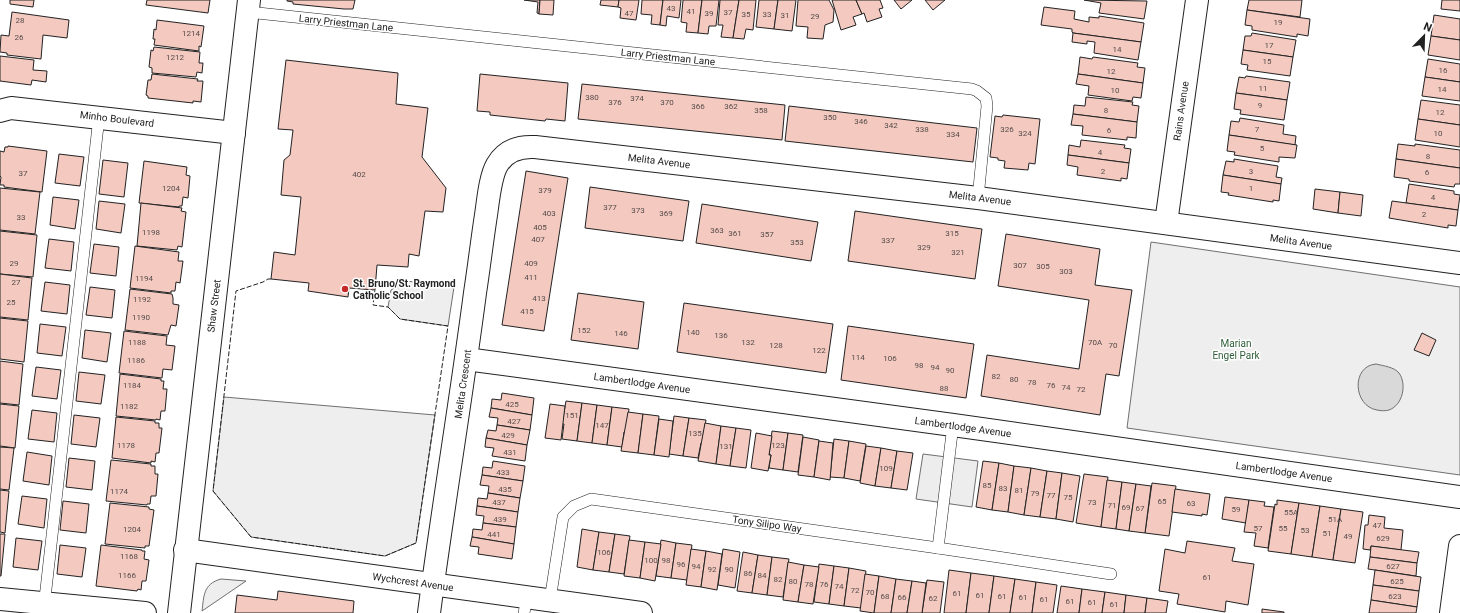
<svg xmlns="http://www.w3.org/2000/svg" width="1460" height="613" font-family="Roboto,sans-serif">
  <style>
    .green { fill: #eee; stroke: #6f6f6f }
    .parking { fill: #ededed; stroke: #6f6f6f }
    .water { fill: #d9d9d9; stroke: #6f6f6f }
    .building { fill: #f3c9c0; stroke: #222 }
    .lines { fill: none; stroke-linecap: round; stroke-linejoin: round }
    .lane-casing { stroke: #222; stroke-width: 12 }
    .street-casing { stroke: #222; stroke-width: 24 }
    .lane { stroke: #fff; stroke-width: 11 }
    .street { stroke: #fff; stroke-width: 22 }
    .fence { stroke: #222; stroke-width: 1; stroke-dasharray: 5 2; stroke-linecap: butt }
    .poi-dot { fill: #c62828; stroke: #fff; stroke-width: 1.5 }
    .labels { text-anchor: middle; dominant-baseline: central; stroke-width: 3; stroke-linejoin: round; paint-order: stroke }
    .number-label { font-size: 8px; fill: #564c4a }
    .street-label { font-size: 10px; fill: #222; stroke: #fff }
    .poi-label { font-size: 10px; font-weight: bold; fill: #222; stroke: #fff; text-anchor: start }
    .park-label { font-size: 10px; fill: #2f5e38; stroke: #fff }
  </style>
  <rect width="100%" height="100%" fill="#fff"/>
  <g class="green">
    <path d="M1151 242 1460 287V475L1127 428Z"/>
    <path d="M406 281 454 287 448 326 400 319 388 307 391 290Z"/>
    <path d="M224 397 435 415 416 543 385 556 251 537 213 491Z"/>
    <path d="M221 579 246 581 202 611C204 596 203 584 221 579Z"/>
  </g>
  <path class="parking" d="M923 454 978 461 972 507 916 499Z"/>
  <path class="water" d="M1376 364C1384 366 1394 367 1399 373 1407 384 1403 405 1389 410 1386 411 1381 411 1377 410 1353 406 1351 366 1376 364Z"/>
  <g class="building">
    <path d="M10 0H34L33 7 10 4Z"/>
    <path d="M147 0H210L208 13 146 5Z"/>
    <path d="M287 0H355L353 9H344L293 4V2L287 1Z"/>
    <path d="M524 0H540L539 14 537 13 538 2Z"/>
    <path d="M540 0H554L553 15 539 14Z"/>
    <path d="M601 0H619L618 7 600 5Z"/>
    <path d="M619 0H639L636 20 620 18 621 8 618 7Z"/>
    <path d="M642 0H663L660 25 651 24 652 15 641 14Z"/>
    <path d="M663 0H681L679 18 667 16 666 26 660 25Z"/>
    <path d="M683 0H702L698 33 686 32 687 23 681 22Z"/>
    <path d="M702 0H719L716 26H709L708 34 698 33Z"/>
    <path d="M720 0H739L733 38 721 37 723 25H718Z"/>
    <path d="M739 0H756L753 30 746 29 744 39 733 38Z"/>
    <path d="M759 0H778L774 29 756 27Z"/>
    <path d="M778 0H796L792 31 774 29Z"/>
    <path d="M798 0H829L834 10 833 22 825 25 823 39 807 38 808 27 796 26Z"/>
    <path d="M832 0H856L862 14 853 17 856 25 841 30Z"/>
    <path d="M856 0H880L883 8 879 9 882 17 867 22 864 13 862 14Z"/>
    <path d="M894 0H912L901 9Z"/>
    <path d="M925 0H945L933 10Z"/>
    <path d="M1084 0 1147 1 1144 19 1099 13 1101 3Z"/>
    <path d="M1249 0H1302L1300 17 1247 10Z"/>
    <path d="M1442 0H1460V11L1441 9Z"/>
    <path d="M1044 7 1075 11 1074 19 1089 22V17L1099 18V16L1144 23 1141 42 1073 33 1072 32V29L1041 25Z"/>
    <path d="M1247 10 1310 19 1308 36 1297 34V37L1252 30V26L1245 25Z"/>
    <path d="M12 12 69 20 67 38 43 35 41 59 7 55V53L0 52 1 35 9 36Z"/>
    <path d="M1434 15 1460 19V40L1431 36Z"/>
    <path d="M157 20 204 26 201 47 199 46V51L154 45 155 39H153L154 29 156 30Z"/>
    <path d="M1073 33 1141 42 1138 60 1094 53 1095 42 1087 41V44L1072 42Z"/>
    <path d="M1252 33 1296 40 1293 57 1243 50 1245 36H1251Z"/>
    <path d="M1431 36 1460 40V60L1428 55Z"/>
    <path d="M154 47 200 52 199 63H203L202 73 197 72 196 77 152 73V68L149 67 151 50 153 51Z"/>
    <path d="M1243 50 1293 57 1290 76 1247 70 1248 65 1241 64Z"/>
    <path d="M0 56 34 60 33 70 47 71 46 82 32 80 31 85 0 81Z"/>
    <path d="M1080 57 1092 59 1093 57 1138 63 1137 67 1145 68 1143 83 1078 74Z"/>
    <path d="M1428 59 1460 64V82L1425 77Z"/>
    <path d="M286 60 398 73 396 104 428 108 422 157 446 188 443 212 425 211 419 256 409 254 408 267 377 265 375 290 349 288 348 297 308 291 309 283 271 279 274 252 295 255 301 197 281 195 284 160 290 155 293 130 278 129Z"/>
    <path d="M152 74 198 79 197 81H203L201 102 193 101V103L148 98V96L146 95 148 80H151Z"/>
    <path d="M480 74 568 83 565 121 546 119 545 121 490 115V112L477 111Z"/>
    <path d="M1078 74 1143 83 1141 98 1133 97 1132 101 1088 95 1089 86 1076 84Z"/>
    <path d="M1246 76 1290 82 1287 100 1236 93 1239 77 1245 78Z"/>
    <path d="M1425 77 1460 82V101L1422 96Z"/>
    <path d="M582 84 785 105 782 140 578 119Z"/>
    <path d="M1236 93 1287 100 1284 120 1240 114 1241 110 1234 109Z"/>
    <path d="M1086 97 1133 102 1132 105 1139 106 1137 122 1073 114 1074 105 1085 106Z"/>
    <path d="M1421 100 1460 105V125L1418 119Z"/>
    <path d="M789 106 977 128 973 162 785 141Z"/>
    <path d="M1073 114 1137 122 1136 138 1127 137V140L1082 135 1083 126 1071 125Z"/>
    <path d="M1003 115 1040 119 1035 164 1029 163 1028 170 1004 168 1005 161 998 160V158L990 157 995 116 1002 117Z"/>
    <path d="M1240 118 1284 125 1283 134 1296 136 1295 145 1229 135 1231 121 1239 122Z"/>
    <path d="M1418 119 1460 125V147L1415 140Z"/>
    <path d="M1229 135 1297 145 1295 158 1279 157V162L1234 155 1235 152 1227 151Z"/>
    <path d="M1081 140 1125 145 1124 148 1131 149 1129 163 1068 155 1069 145 1080 147Z"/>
    <path d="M1398 144 1415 146V144L1460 150V168L1396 159Z"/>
    <path d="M8 146 47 151 42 192 4 187V185H0L1 177 0 176V151L4 152 5 147H8Z"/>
    <path d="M59 154 84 157 80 186 55 183Z"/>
    <path d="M1068 155 1129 163 1127 179 1121 178V181L1077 175 1078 167 1067 165Z"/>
    <path d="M1234 159 1278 166 1276 177 1282 178 1281 184 1223 175 1226 161 1234 162Z"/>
    <path d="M1396 159 1460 168V184H1455L1454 187 1409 181V179L1394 177Z"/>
    <path d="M103 160 128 163 124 197 99 194Z"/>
    <path d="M144 161 187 167 186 175 190 176 188 198 183 197 182 206H179V207L139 203Z"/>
    <path d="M526 171 568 178 544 331 502 325Z"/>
    <path d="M1223 175 1281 184 1279 201 1273 200V202L1228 195 1229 193 1221 192Z"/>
    <path d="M1409 184 1454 191V194L1460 195 1458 210 1406 203Z"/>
    <path d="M590 187 689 201 683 241 585 228Z"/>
    <path d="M0 188 40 192 35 234 0 230Z"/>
    <path d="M1315 189 1340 192 1338 213 1313 209Z"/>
    <path d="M1340 192 1363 195 1361 216 1338 213Z"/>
    <path d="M53 197 79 200 75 229 50 225Z"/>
    <path d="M99 201 125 204 121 233 96 229Z"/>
    <path d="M1392 201 1458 210 1456 226 1448 225V228L1389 218Z"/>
    <path d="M141 203 182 208 181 211 186 212 182 247 178 246 177 250 137 246Z"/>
    <path d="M702 204 818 222 811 261 696 243Z"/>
    <path d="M855 211 982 229 975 279 848 261Z"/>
    <path d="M0 231 37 235 33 277 0 274Z"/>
    <path d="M1006 234 1100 249 1095 285 1132 290 1119 376 1106 374 1100 415 981 396 987 355 1079 369 1089 300 998 286Z"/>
    <path d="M49 239 74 242 71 271 45 268Z"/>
    <path d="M94 244 119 247 116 276 90 273Z"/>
    <path d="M135 246 179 252 178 261H183L180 283 176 282 175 291H171V293L130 288Z"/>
    <path d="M0 274 32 278 28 320 0 317Z"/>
    <path d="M45 282 70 285 67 314 41 311Z"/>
    <path d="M90 287 115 290 112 318 86 315Z"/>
    <path d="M130 289 172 294 173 298V304L179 305 176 326 171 325 168 335 125 330Z"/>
    <path d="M578 293 644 302 638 349 571 340Z"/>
    <path d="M684 303 833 324 826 373 677 352Z"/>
    <path d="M0 318 28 321 24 362 0 359Z"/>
    <path d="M40 324 66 327 62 356 37 353Z"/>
    <path d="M848 326 974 344 966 398 841 380Z"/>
    <path d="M85 330 111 333 107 362 82 358Z"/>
    <path d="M124 331 167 336 166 345 175 346 172 370 163 369 162 378 119 373Z"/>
    <path d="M1422 333 1436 340 1429 356 1414 350Z"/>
    <path d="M0 361 23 364 19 405 0 403Z"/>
    <path d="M36 367 61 370 57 399 32 396Z"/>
    <path d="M79 372 105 375 101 404 76 401Z"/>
    <path d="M120 374 161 379V381H164L163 389H167L165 411H161L160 420 156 419V420L116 416Z"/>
    <path d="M502 393 534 398 532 415 491 408 492 399 501 400Z"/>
    <path d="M566 401 582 403 577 441 562 439 564 424H562Z"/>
    <path d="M582 403 597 405 592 443 577 441Z"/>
    <path d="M0 404 19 406 15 448 0 446Z"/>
    <path d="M550 404 565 406 561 440 545 438Z"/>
    <path d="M597 405 612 407 607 445 592 443Z"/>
    <path d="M612 407 629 409 626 432H624L622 447 607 445Z"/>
    <path d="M491 408 532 415 530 430 497 425 498 418 489 417Z"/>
    <path d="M32 410 57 413 54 442 28 439Z"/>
    <path d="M628 412 643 414 638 453 621 451Z"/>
    <path d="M643 414 659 416 654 455 638 453Z"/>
    <path d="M74 415 100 418 96 447 71 444Z"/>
    <path d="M674 416 689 418 683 456 669 454Z"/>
    <path d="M116 417 155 421V423H159V428H162L159 453H156L155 462 151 461V463L112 458Z"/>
    <path d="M689 418 706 420 702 443H701L698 458 683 456Z"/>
    <path d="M659 419 673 421 669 457 654 455Z"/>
    <path d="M705 423 721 426 716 464 698 461Z"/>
    <path d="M497 425 530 430 527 445 486 438 488 430 496 431Z"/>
    <path d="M721 426 736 428 730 466 716 464Z"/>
    <path d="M736 428 751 430 746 468 730 466Z"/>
    <path d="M772 431 788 433 783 470 769 468 771 455H769Z"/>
    <path d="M756 433 772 436 769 455H771L768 471 751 468Z"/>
    <path d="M788 433 803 435 798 472 783 470Z"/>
    <path d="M803 437 819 440 814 477 798 475Z"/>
    <path d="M486 438 527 445 525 461 492 456 494 448 485 447Z"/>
    <path d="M834 439 849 441 844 478 830 477Z"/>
    <path d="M819 441 833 443 830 480 814 477Z"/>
    <path d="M849 441 866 444 860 481 844 478Z"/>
    <path d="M866 446 881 448 875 486 860 483Z"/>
    <path d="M0 447 14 448 9 490 0 489Z"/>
    <path d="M881 448 897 451 891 488 875 486Z"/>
    <path d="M897 451 913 453 907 490 891 488Z"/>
    <path d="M27 452 52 456 49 485 23 481Z"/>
    <path d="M69 458 95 461 92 490 66 487Z"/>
    <path d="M111 460 151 464V466H155V474H158L156 496H151L150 504H147V505L106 501Z"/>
    <path d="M493 461 525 466 523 481 482 475 483 467 492 468Z"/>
    <path d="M983 461 999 463 992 510 976 507Z"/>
    <path d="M999 463 1014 466 1008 512 992 510Z"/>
    <path d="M1014 466 1031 468 1024 515 1008 512Z"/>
    <path d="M1031 468 1047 471 1040 517 1024 515Z"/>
    <path d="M1047 471 1062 473 1056 519 1040 517Z"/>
    <path d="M1062 473 1080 476 1073 522 1056 519Z"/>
    <path d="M1084 474 1108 477 1101 527 1076 523Z"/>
    <path d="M482 475 523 481 520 498 488 493 489 486 480 485Z"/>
    <path d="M1107 480 1122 482 1116 529 1101 527Z"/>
    <path d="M1122 482 1136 484 1129 531 1116 529Z"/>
    <path d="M1152 483 1176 486 1169 536 1145 533Z"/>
    <path d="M1136 484 1151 486 1145 533 1129 531Z"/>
    <path d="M1175 489 1210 494 1207 515 1202 514V516L1172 512Z"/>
    <path d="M0 490 9 491 5 533 0 532Z"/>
    <path d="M488 493 520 498 518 512 477 506 478 498 487 499Z"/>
    <path d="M22 496 47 499 44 528 18 524Z"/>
    <path d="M1225 497 1249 500 1246 523 1222 519Z"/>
    <path d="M1249 500 1265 502 1264 506 1274 507 1268 548 1254 546 1256 533 1244 532Z"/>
    <path d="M1277 500 1299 503 1291 554 1268 551 1275 504 1277 505Z"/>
    <path d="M63 501 89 504 86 533 60 530Z"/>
    <path d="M110 503 149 507V509L154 510 149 546H145V548L105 544Z"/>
    <path d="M1299 503 1320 506 1312 557 1291 554Z"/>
    <path d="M477 506 518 512 516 527 483 523 484 516 476 515Z"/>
    <path d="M1320 506 1341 509 1333 560 1312 557Z"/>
    <path d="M1341 509 1363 512 1355 563 1333 560Z"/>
    <path d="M1369 515 1385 517 1384 528 1403 530 1401 550 1371 546 1370 550 1363 549 1365 525H1368Z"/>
    <path d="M483 523 516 527 514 544 472 537 473 529 482 530Z"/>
    <path d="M582 529 599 532 593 570 577 567Z"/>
    <path d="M599 532 615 534 609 572 593 570Z"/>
    <path d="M0 534H5L1 576H0Z"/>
    <path d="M615 534 630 536 624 574 609 572Z"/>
    <path d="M472 537 514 544 512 559 478 554 479 547 470 546Z"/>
    <path d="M16 538 42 541 38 570 13 567Z"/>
    <path d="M629 540 645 542 640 578 624 576Z"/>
    <path d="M661 540 676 543 671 578 656 576Z"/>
    <path d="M1187 541 1235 548 1232 561 1254 564 1248 605 1226 601 1225 612 1177 604 1179 594 1159 591 1165 549 1185 553Z"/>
    <path d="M645 542 661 544 655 581 640 578Z"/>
    <path d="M676 543 692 545 687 580 671 578Z"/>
    <path d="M60 545 86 548 82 577 57 574Z"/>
    <path d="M101 545 142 550V551H145L144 559 149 560 146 581H142L141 590 138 589 137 591 96 586Z"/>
    <path d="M1371 546 1419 552 1417 563 1370 557Z"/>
    <path d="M691 549 706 551 701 587 686 585Z"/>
    <path d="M723 549 740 552 735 588 718 585Z"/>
    <path d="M706 551 722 554 717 590 701 587Z"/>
    <path d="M743 552 758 555 752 593 737 591Z"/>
    <path d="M758 555 772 557 767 595 752 593Z"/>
    <path d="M772 557 789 559 783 597 767 595Z"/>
    <path d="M1370 557 1417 563 1416 576 1368 569Z"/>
    <path d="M788 562 804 565 798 602 783 600Z"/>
    <path d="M819 564 834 566 829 604 814 602Z"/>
    <path d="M804 565 819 567 813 604 798 602Z"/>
    <path d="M834 566 849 568 844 606 829 604Z"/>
    <path d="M849 568 866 571 861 608 844 606Z"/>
    <path d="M949 570 971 573 966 613H944Z"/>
    <path d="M1375 570 1421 577 1419 591 1373 585Z"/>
    <path d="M971 573 994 576 989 613H966Z"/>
    <path d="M865 574 879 576 874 613 860 611Z"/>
    <path d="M879 576 896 579 891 613H874Z"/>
    <path d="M994 576 1015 579 1010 613H989Z"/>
    <path d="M896 579 912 581 907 613H891Z"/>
    <path d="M1015 579 1036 582 1032 613H1010Z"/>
    <path d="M927 580 944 582 940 613H922Z"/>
    <path d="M912 581 926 583 922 613H907Z"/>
    <path d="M1036 582 1057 585 1053 613H1032Z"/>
    <path d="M1373 585 1419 591 1417 607 1371 600Z"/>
    <path d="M1061 586 1082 589 1079 613H1057Z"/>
    <path d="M1082 589 1105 592 1102 613H1079Z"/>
    <path d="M278 591 354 601 353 613H235L237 595 277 600Z"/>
    <path d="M1105 592 1126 595 1124 613H1102Z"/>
    <path d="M1126 595 1147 598 1145 613H1124Z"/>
    <path d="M1147 598 1168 601 1166 613H1145Z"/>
    <path d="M1371 600 1417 607 1416 613H1369Z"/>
    <path d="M1262 609 1284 612V613H1262Z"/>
  </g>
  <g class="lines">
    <defs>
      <g id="lane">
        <path d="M248 12 972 89 977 91 986 98 987 106 978 198"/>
        <path d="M938 548 1111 574"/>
        <path d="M550 600 563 517 574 506 591 499 938 548 953 425"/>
        <path d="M44 607 99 117"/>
        <path d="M524 613 527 597"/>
      </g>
      <g id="street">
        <path d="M0 111 11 108 234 133"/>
        <path d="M1166 223 1197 0"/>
        <path d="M466 359 953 425 1460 497"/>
        <path d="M185 550 641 613"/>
        <path d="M0 599 145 613"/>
        <path d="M179 613 249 0"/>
        <path d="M429 613C443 506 461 400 475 293 479 267 482 241 486 215 488 202 490 177 497 165 505 151 518 146 535 147L978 198 1460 263"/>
        <path d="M1451 613 1460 546"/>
      </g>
    </defs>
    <use href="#lane" class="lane-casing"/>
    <use href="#street" class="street-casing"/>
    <use href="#lane" class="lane"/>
    <use href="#street" class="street"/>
    <path class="fence" d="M271 279H268L263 282 236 291 213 491 251 537 385 556 416 543 448 326 400 319 388 307 373 305 375 290"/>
  </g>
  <circle class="poi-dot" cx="345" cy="289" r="4"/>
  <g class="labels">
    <g class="number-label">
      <text x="671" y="8">43</text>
      <text x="691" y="11">41</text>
      <text x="728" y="12">37</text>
      <text x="629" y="13">47</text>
      <text x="709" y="13">39</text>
      <text x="746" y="14">35</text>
      <text x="767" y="14">33</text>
      <text x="785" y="15">31</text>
      <text x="815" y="16">29</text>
      <text x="20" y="20">28</text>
      <text x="1278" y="22">19</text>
      <text x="191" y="33">1214</text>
      <text x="19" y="37">26</text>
      <text x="1269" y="45">17</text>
      <text x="1117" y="49">14</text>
      <text x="175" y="57">1212</text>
      <text x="1267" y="61">15</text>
      <text x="1443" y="70">16</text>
      <text x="1111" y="71">12</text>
      <text x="1263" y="88">11</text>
      <text x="1442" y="89">14</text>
      <text x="1115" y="90">10</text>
      <text x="592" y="97">380</text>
      <text x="637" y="98">374</text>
      <text x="615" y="102">376</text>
      <text x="667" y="102">370</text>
      <text x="1260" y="105">9</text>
      <text x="698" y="106">366</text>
      <text x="731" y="106">362</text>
      <text x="761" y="110">358</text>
      <text x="1106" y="110">8</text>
      <text x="1440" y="112">12</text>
      <text x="830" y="117">350</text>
      <text x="861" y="121">346</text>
      <text x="891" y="125">342</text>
      <text x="922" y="129">338</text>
      <text x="1007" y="129">326</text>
      <text x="1257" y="129">7</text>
      <text x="1109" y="130">6</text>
      <text x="1025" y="133">324</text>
      <text x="1438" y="133">10</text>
      <text x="953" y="134">334</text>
      <text x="1262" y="148">5</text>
      <text x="1100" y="152">4</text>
      <text x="1428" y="156">8</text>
      <text x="1103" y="171">2</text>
      <text x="1251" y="171">3</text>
      <text x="1427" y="172">6</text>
      <text x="23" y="173">37</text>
      <text x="359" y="174">402</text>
      <text x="171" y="188">1204</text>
      <text x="1251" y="188">1</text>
      <text x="545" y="190">379</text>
      <text x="1433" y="197">4</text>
      <text x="610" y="207">377</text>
      <text x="638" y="210">373</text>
      <text x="549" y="213">403</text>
      <text x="666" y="213">369</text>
      <text x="1424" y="214">2</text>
      <text x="21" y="217">33</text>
      <text x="540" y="227">405</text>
      <text x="717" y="230">363</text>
      <text x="151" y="232">1198</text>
      <text x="735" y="233">361</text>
      <text x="952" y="233">315</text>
      <text x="767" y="234">357</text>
      <text x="538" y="239">407</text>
      <text x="888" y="240">337</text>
      <text x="797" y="242">353</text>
      <text x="924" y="247">329</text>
      <text x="958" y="252">321</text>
      <text x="14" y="263">29</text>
      <text x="531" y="263">409</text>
      <text x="1020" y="265">307</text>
      <text x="1043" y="266">305</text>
      <text x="1066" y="271">303</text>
      <text x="531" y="277">411</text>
      <text x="144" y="278">1194</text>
      <text x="16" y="282">27</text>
      <text x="539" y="298">413</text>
      <text x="142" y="299">1192</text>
      <text x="11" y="302">25</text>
      <text x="527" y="311">415</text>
      <text x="141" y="317">1190</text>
      <text x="584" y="330">152</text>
      <text x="693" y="332">140</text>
      <text x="621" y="333">146</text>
      <text x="721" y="335">136</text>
      <text x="137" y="342">1188</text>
      <text x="748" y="342">132</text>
      <text x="1095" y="342">70A</text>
      <text x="776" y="345">128</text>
      <text x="1113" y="345">70</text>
      <text x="819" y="350">122</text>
      <text x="858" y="357">114</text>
      <text x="890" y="358">106</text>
      <text x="136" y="360">1186</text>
      <text x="919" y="365">98</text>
      <text x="935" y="367">94</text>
      <text x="950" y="370">90</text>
      <text x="996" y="376">82</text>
      <text x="1014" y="379">80</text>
      <text x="1032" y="382">78</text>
      <text x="132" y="385">1184</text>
      <text x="1051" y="385">76</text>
      <text x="1066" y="387">74</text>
      <text x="944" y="388">88</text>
      <text x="1081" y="389">72</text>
      <text x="512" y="404">425</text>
      <text x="129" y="406">1182</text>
      <text x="572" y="415">151</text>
      <text x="514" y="421">427</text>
      <text x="602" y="425">147</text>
      <text x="695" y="433">135</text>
      <text x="508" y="435">429</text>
      <text x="126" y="445">1178</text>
      <text x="778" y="445">123</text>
      <text x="726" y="446">131</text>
      <text x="510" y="452">431</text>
      <text x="886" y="468">109</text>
      <text x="503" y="472">433</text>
      <text x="987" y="485">85</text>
      <text x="1003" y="488">83</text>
      <text x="505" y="489">435</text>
      <text x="1019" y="490">81</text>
      <text x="119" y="491">1174</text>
      <text x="1035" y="493">79</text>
      <text x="1051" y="495">77</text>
      <text x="1068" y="497">75</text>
      <text x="1162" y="501">65</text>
      <text x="499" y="502">437</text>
      <text x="1092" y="502">73</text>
      <text x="1191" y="503">63</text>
      <text x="1112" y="505">71</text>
      <text x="1126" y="507">69</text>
      <text x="1140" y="508">67</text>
      <text x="1236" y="509">59</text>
      <text x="1291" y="512">55A</text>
      <text x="500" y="519">439</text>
      <text x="1335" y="519">51A</text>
      <text x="1377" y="525">47</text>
      <text x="1258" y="528">57</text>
      <text x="1283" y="528">55</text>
      <text x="132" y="529">1204</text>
      <text x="1305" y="530">53</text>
      <text x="1327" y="533">51</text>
      <text x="494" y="534">441</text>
      <text x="1348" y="536">49</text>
      <text x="1383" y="538">629</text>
      <text x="604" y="552">106</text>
      <text x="129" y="556">1168</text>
      <text x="651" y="560">100</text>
      <text x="666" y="560">98</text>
      <text x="681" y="564">96</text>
      <text x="696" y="566">94</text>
      <text x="1393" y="566">627</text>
      <text x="712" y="569">92</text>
      <text x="729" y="569">90</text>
      <text x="748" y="573">86</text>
      <text x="127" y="575">1166</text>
      <text x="762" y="575">84</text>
      <text x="1207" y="577">61</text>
      <text x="778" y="579">82</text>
      <text x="793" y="581">80</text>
      <text x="1397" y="581">625</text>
      <text x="809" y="584">78</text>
      <text x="824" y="584">76</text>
      <text x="839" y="586">74</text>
      <text x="855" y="590">72</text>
      <text x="870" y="592">70</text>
      <text x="957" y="593">61</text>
      <text x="980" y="595">61</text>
      <text x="885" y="596">68</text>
      <text x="1002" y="596">61</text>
      <text x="1395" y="596">623</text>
      <text x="902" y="597">66</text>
      <text x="1023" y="597">61</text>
      <text x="933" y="598">62</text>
      <text x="1044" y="599">61</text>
      <text x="1070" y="601">61</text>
      <text x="1092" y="602">61</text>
      <text x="1114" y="604">61</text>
    </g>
    <g class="street-label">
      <text transform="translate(346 23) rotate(6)">Larry Priestman Lane</text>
      <text transform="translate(668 57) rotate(6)">Larry Priestman Lane</text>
      <text transform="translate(1181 111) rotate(-82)">Rains Avenue</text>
      <text transform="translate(117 119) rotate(7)">Minho Boulevard</text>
      <text transform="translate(659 161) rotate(7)">Melita Avenue</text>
      <text transform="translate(980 198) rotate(7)">Melita Avenue</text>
      <text transform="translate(1301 242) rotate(8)">Melita Avenue</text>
      <text transform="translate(214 306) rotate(-83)">Shaw Street</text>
      <text transform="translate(642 383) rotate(8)">Lambertlodge Avenue</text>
      <text transform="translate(463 384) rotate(-82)">Melita Crescent</text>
      <text transform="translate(963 427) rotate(8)">Lambertlodge Avenue</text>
      <text transform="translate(1284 472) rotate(8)">Lambertlodge Avenue</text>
      <text transform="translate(767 524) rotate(8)">Tony Silipo Way</text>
      <text transform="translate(413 582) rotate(8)">Wychcrest Avenue</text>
    </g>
    <g class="poi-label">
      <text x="353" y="283">St. Bruno/St. Raymond<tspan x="353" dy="12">Catholic School</tspan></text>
    </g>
    <g class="park-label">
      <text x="1236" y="343">Marian<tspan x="1236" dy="12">Engel Park</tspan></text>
    </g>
  </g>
  <g transform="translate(1424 36) rotate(23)" stroke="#ffffff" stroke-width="3" paint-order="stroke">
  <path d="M0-3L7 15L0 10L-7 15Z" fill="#222222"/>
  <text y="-6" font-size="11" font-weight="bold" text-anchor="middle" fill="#222222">N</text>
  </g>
</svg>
